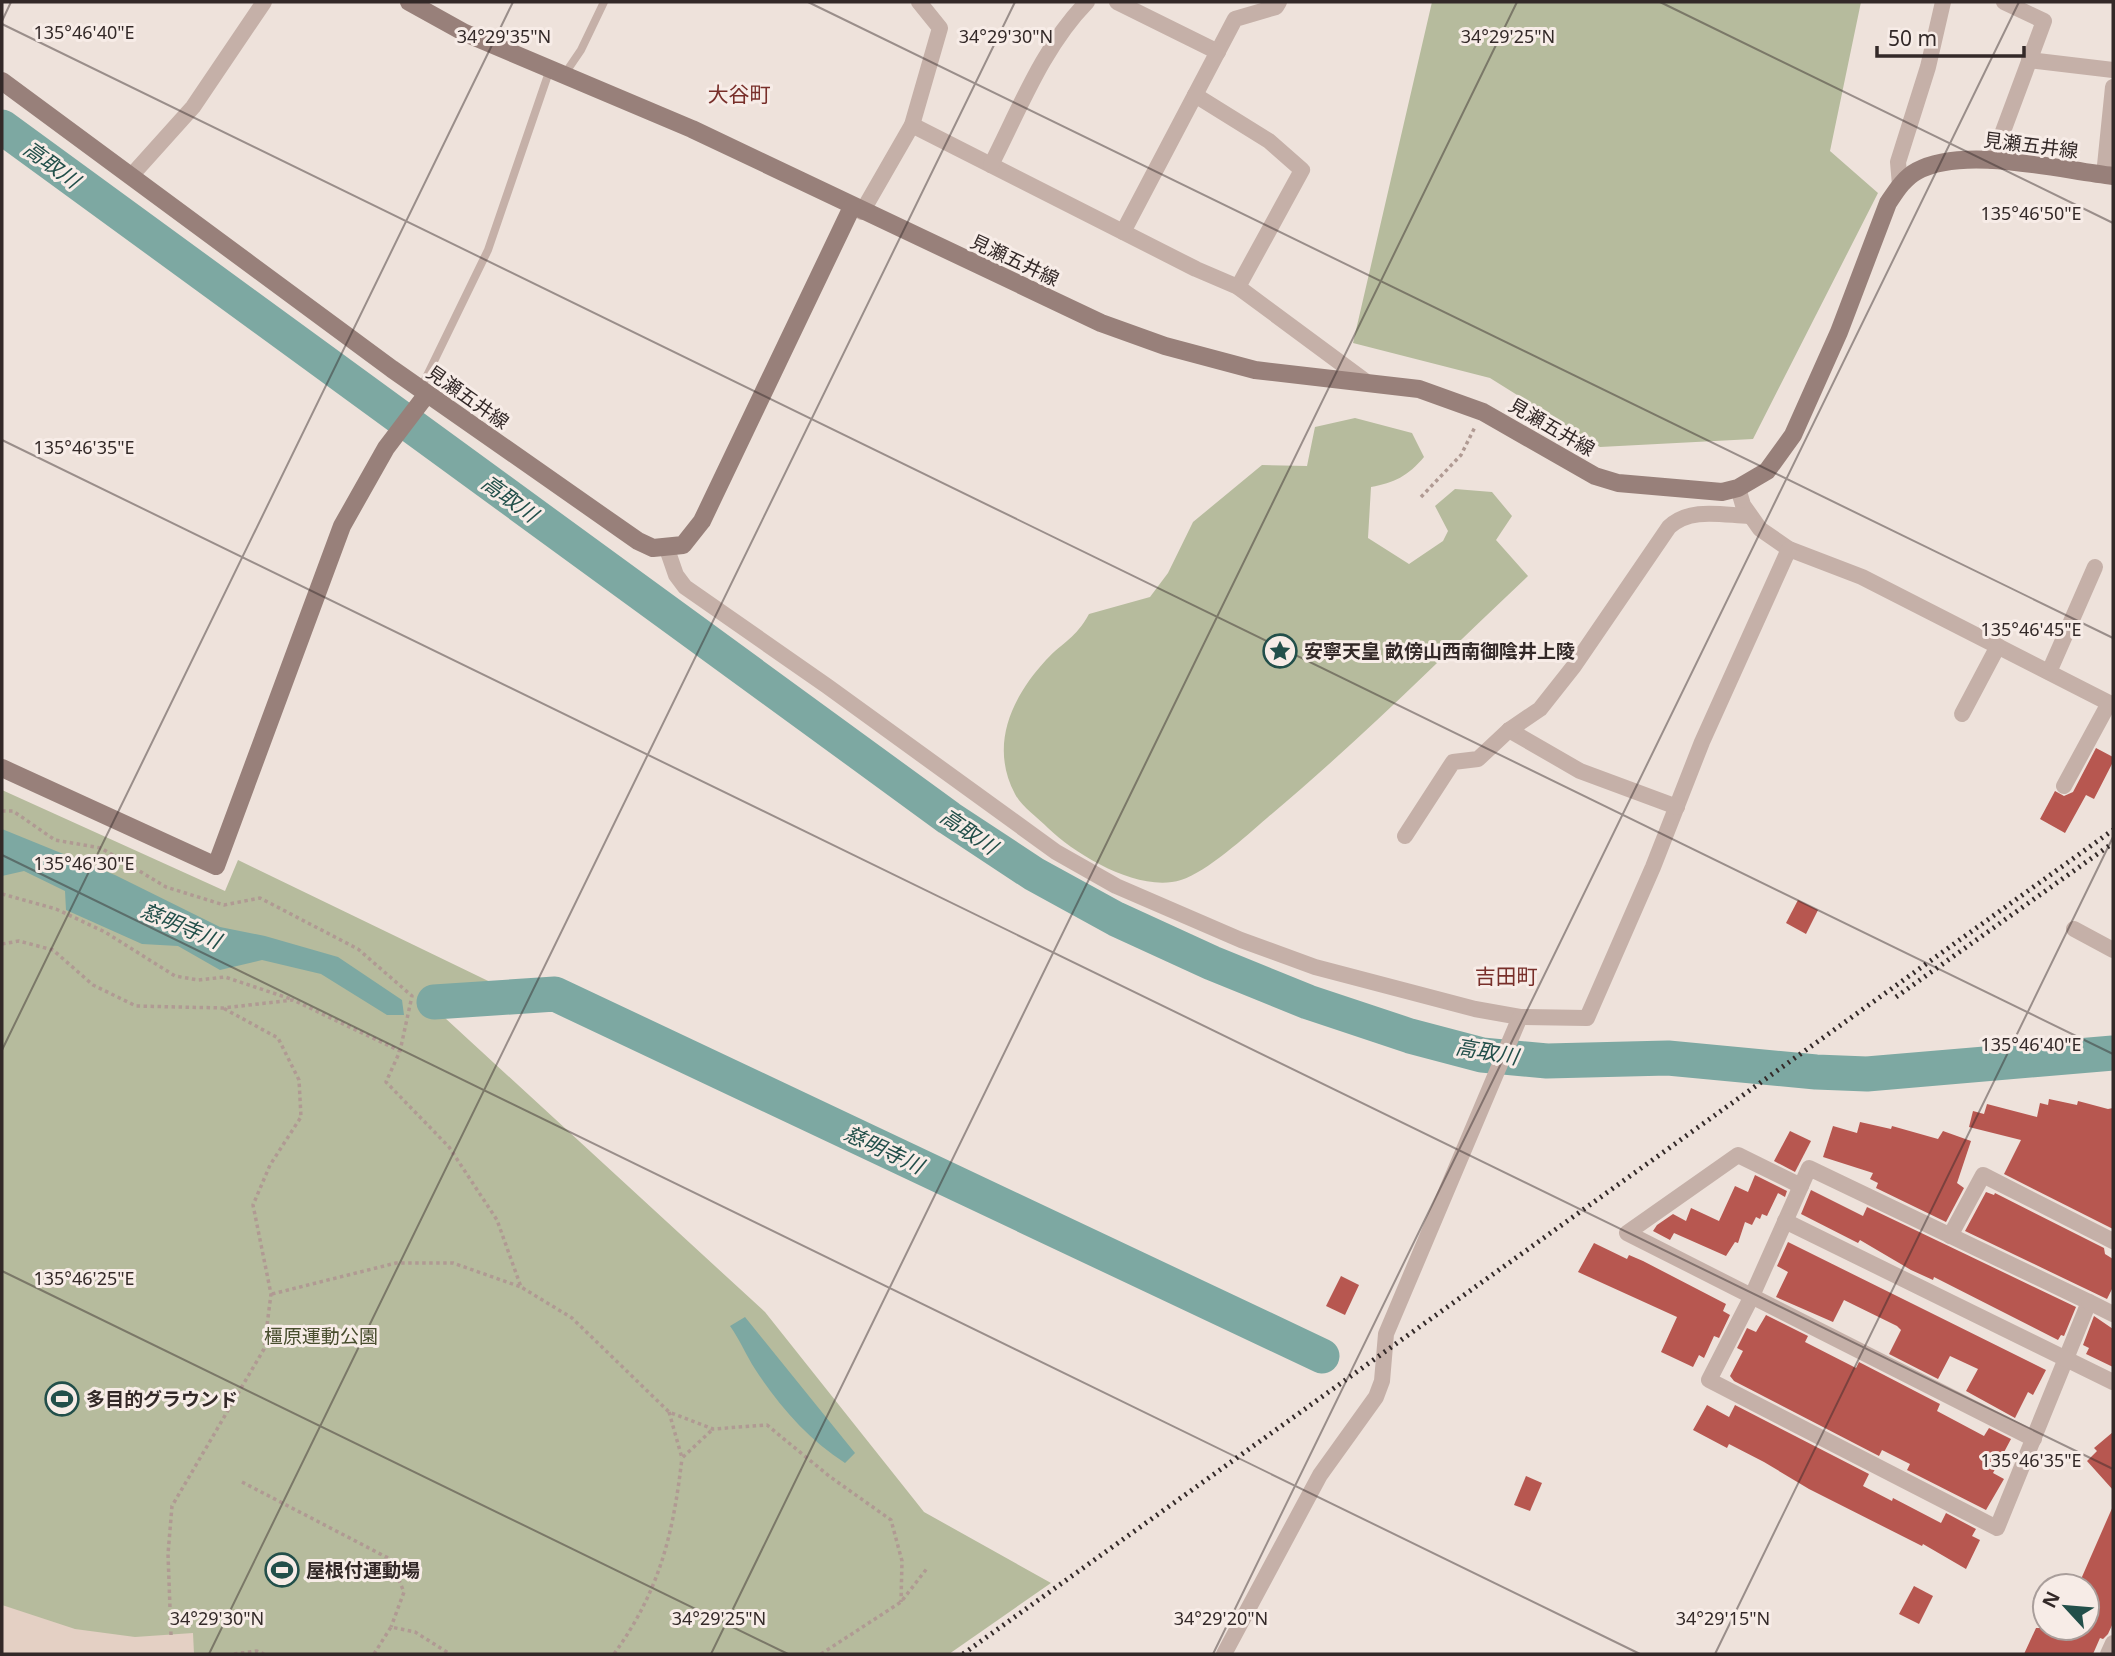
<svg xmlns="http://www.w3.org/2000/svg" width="2115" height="1656" font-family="'Noto Sans','Noto Sans JP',sans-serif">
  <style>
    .green { fill: #b6bb9d }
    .plaza { fill: #e4d0c4 }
    .water { fill: #7da8a2 }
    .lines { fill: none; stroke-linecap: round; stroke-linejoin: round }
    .river { stroke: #7da8a2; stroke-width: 35 }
    .building { fill: #b75750 }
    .path { stroke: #b09a93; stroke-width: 3.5; stroke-dasharray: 3.5 3.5; stroke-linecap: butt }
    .lane { stroke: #c5b0a8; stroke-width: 8 }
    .street { stroke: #c5b0a8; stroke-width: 16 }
    .secondary { stroke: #98807a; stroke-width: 18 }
    .rail { stroke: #332928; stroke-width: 5; stroke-dasharray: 2 5; stroke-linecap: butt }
    .ticks { fill: none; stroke: #332928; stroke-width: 2; stroke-opacity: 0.45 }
    .labels { text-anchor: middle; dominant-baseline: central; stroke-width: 6; stroke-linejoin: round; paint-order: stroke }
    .street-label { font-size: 19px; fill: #332928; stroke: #f7ece7 }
    .poi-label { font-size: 19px; font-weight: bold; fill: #332928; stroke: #f7ece7; text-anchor: start }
    .park-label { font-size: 19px; fill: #484e2e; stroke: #f7ece7 }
    .neighbourhood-label { font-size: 21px; fill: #782f2a; stroke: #f7ece7 }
    .water-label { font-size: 21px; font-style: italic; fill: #224f4a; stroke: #f7ece7 }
    .ticks-label { font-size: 18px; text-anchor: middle; fill: #332928; stroke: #f7ece7; stroke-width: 6; stroke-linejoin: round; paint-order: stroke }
  </style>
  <rect width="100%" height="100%" fill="#eee2db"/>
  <g class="green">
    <path d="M1432 2H1861L1830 151 1878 193 1753 439 1600 447 1490 378 1353 343Z"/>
    <path d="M1355 418 1412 433 1424 457C1408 476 1394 483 1371 487L1368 538 1409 564 1443 541 1448 531 1435 506 1455 489 1492 492 1512 516 1496 540 1528 576C1442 657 1358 742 1267 818 1246 836 1207 872 1181 880 1140 893 1077 856 1048 828 1038 818 1021 806 1015 794 989 745 1012 697 1046 660 1064 641 1075 639 1089 614L1150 597 1168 573 1193 522 1262 465 1307 466 1315 427Z"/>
    <path d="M2 790 225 891 238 860 511 992 424 995 432 1006 765 1312 924 1512 1051 1583 949 1654H2Z"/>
  </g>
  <path class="plaza" d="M2 1605 75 1629 135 1637 193 1633 194 1654H2Z"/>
  <g class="water">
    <path d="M2 829 115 875 220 927 265 936 338 957 402 1000 404 1015H387L321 974 262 960 220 970 178 946 142 944 66 910 65 891 24 871 2 876Z"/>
    <path d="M745 1317 855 1453 845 1463C808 1439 779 1406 755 1369 746 1355 740 1340 730 1326Z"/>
  </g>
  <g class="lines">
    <g class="river">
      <path d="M2 127 949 818 1034 874 1116 919 1212 963 1308 1002 1410 1036 1482 1055 1547 1061 1668 1058 1816 1072 1867 1074 2113 1053"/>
      <path d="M434 1002 555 994 1322 1356"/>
    </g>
  </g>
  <g class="building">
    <path d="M2096 748 2113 757V762L2094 799 2086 795 2065 833 2040 819 2055 791 2064 796 2073 792Z"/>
    <path d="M1798 900 1818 910 1806 934 1786 923Z"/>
    <path d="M2049 1099 2077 1105 2078 1101 2108 1109 2113 1108V1229L2004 1174 2021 1140 1969 1127 1973 1111 1984 1114 1987 1104 2037 1117 2040 1103 2048 1105Z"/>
    <path d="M1860 1122 1891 1129 1892 1126 1938 1139 1943 1131 1971 1141 1957 1183 1964 1188 1946 1222 1876 1188 1878 1183 1870 1179 1873 1173 1823 1157 1833 1126 1857 1133Z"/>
    <path d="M1790 1131 1811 1141 1795 1172 1774 1161Z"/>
    <path d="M1755 1175 1787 1191 1785 1197 1778 1193 1767 1216 1762 1214 1760 1219 1756 1217 1752 1225 1745 1222 1738 1243 1735 1242 1726 1256 1674 1233 1670 1240 1653 1231 1657 1225 1673 1214 1686 1221 1691 1208 1719 1221 1735 1186 1748 1192Z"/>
    <path d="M1811 1190 1863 1216 1867 1207 2076 1307 2064 1336 2061 1335 2058 1340 1934 1277 1933 1280 1911 1270 1860 1240 1858 1243 1801 1214Z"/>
    <path d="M1986 1192 1994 1195 1995 1193 2104 1248 2105 1254 2113 1259V1287L2107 1299 1965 1231Z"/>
    <path d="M1788 1242 2046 1370 2033 1395 2028 1392 2015 1418 1966 1391 1978 1369 1950 1356 1938 1379 1889 1354 1901 1330 1897 1326 1844 1300 1833 1322 1776 1297 1788 1272 1777 1266Z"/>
    <path d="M1594 1243 1627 1259 1629 1255 1643 1261 1726 1304 1723 1311 1730 1315 1719 1338 1714 1336 1704 1358 1699 1355 1693 1367 1661 1352 1677 1317 1578 1272Z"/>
    <path d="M1341 1276 1359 1285 1345 1315 1326 1306Z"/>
    <path d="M1766 1315 1808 1336 1805 1342 1856 1368 1859 1362 1940 1404 1937 1411 1984 1436 1989 1428 2011 1439 1993 1473 2004 1479 1986 1510 1907 1470 1910 1464 1882 1450 1879 1456 1734 1381 1730 1376 1743 1351 1737 1348 1747 1328 1756 1332Z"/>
    <path d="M2094 1316 2113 1329V1367L2086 1354 2089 1348 2083 1345Z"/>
    <path d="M1707 1405 1729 1417 1735 1405 1869 1474 1863 1486 1892 1501 1893 1498 1941 1523 1946 1513 1976 1529 1972 1536 1980 1540 1966 1569 1923 1544 1922 1546 1809 1489 1764 1462 1729 1444 1727 1448 1693 1430Z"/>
    <path d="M2113 1432V1490L2087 1461 2097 1451 2094 1448Z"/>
    <path d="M1526 1476 1542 1483 1530 1511 1514 1505Z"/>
    <path d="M2113 1506V1623L2108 1634 2103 1639 2100 1638 2093 1654H2024L2036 1628H2067L2078 1633 2080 1628H2087V1586H2078Z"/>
    <path d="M1914 1586 1933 1596 1919 1624 1899 1614Z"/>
  </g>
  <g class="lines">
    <g class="path">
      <path d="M1421 497 1461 455 1475 427"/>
      <path d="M2 811H13L55 840 101 848 166 887 224 905 260 898 358 949 412 996 400 1051 386 1082 449 1147 497 1220 521 1287 572 1318 669 1412 713 1429 767 1425 829 1476 891 1520 902 1561 901 1602"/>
      <path d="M2 894 56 909 105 932 175 976 198 980 225 977 291 999"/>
      <path d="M2 944 19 941 53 950 93 985 136 1006 223 1008 293 1000 400 1051"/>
      <path d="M272 1294 396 1263H453L521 1287"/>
      <path d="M669 1412 682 1458 713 1429"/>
      <path d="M242 1482 390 1559 404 1592 391 1627"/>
      <path d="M171 1635 168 1554 172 1506 264 1349 271 1294 253 1205 270 1165 301 1117 299 1080 278 1038 223 1008"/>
      <path d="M234 1654 257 1651 264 1654"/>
      <path d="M374 1654 391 1627 415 1632 450 1654"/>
      <path d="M614 1654C660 1590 673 1535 682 1458"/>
      <path d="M821 1654 901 1602 928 1567"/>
    </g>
    <g class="lane">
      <path d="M564 75 581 50 604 2"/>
      <path d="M420 390 488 250 550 69"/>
    </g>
    <g class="street">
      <path d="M1117 2 1218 52"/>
      <path d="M2029 60 2113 70"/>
      <path d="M1195 95 1269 141 1302 170 1238 287"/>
      <path d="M912 125 1196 269 1238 287 1365 381"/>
      <path d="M1992 161 2044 21 2004 2"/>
      <path d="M991 165C1020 108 1043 47 1087 2"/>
      <path d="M2104 175 2113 87"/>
      <path d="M131 176 193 107 264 2"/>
      <path d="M1900 185 1898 162 1928 67 1943 2"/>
      <path d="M862 212 912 125 940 28 919 2"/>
      <path d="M1123 232 1235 19 1276 7 1279 2"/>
      <path d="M1738 488 1743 505 1760 529 1789 549 1862 577 2113 705"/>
      <path d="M667 549 676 575 685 587 827 686 1056 852 1116 886 1241 940 1315 967 1475 1009 1520 1017 1587 1018 1653 867 1702 742 1789 549"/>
      <path d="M2049 672 2095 567"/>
      <path d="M1962 714 1998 646"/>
      <path d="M1509 730 1580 771 1677 807"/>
      <path d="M2064 786 2109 703"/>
      <path d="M1405 836 1453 762 1478 759 1509 730 1540 709 1574 666 1669 527C1690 507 1722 515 1749 516"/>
      <path d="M2074 929 2113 950"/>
      <path d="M1809 1168 2089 1302 1997 1528 1709 1380 1751 1298Z"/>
      <path d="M1801 1186 1738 1155 1627 1233 2034 1439"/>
      <path d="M1785 1221 2113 1382"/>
      <path d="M1950 1236 1983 1175 2113 1241"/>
      <path d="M2089 1302 2113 1314"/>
      <path d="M1224 1654 1320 1475 1376 1397 1382 1381 1386 1334 1520 1017"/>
      <path d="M2108 1654 2113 1643"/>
    </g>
    <g class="secondary">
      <path d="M409 2 465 33 692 129 1101 323 1165 346 1255 370 1419 389 1483 412 1595 476 1618 483 1722 492 1738 488 1767 471 1793 435 1839 332 1888 203C1896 191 1904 178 1917 171 1964 145 2059 170 2113 176"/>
      <path d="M2 81 392 369 638 541 653 548 683 545 702 521 852 207"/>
      <path d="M2 768 216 866 342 526 386 448 427 394"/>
    </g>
    <g class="rail">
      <path d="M1896 997 2113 843"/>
      <path d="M963 1654 2113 830"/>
    </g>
  </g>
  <path class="ticks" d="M808 2 2113 638M1660 2 2113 223M2 21 11 2M2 24 2113 1054M2 440 2113 1469M2 855 1640 1654M2 1050 513 2M2 1271 788 1654M209 1654 1015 2M711 1654 1517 2M1213 1654 2019 2M1715 1654 2113 837"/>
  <defs>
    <symbol id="sight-ring" viewBox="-11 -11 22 22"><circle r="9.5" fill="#f7ece7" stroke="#224f4a" stroke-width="1.5"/><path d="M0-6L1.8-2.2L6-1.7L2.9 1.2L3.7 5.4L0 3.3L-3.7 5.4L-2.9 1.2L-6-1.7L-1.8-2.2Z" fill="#224f4a"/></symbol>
    <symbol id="stadium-ring" viewBox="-11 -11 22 22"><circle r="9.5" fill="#f7ece7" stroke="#224f4a" stroke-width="1.5"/><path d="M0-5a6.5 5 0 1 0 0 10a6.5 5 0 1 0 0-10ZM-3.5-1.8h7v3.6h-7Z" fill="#224f4a"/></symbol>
  </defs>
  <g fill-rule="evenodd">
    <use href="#sight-ring" x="1261" y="632" width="38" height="38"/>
    <use href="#stadium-ring" x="43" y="1380" width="38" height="38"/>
    <use href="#stadium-ring" x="263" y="1551" width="38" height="38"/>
  </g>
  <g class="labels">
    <g class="street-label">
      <text transform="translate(2031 145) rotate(7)">見瀬五井線</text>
      <text transform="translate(1015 260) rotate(25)">見瀬五井線</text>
      <text transform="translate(468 397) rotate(35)">見瀬五井線</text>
      <text transform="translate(1552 427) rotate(30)">見瀬五井線</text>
    </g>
    <g class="poi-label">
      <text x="1304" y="651">安寧天皇 畝傍山西南御陰井上陵</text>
      <text x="86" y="1399">多目的グラウンド</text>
      <text x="306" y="1570">屋根付運動場</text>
    </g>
    <g class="park-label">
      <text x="321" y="1336">橿原運動公園</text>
    </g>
    <g class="neighbourhood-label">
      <text x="739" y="94">大谷町</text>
      <text x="1506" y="976">吉田町</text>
    </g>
    <g class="water-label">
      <text transform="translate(52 164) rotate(36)">高取川</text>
      <text transform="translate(510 498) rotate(36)">高取川</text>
      <text transform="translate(969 831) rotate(34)">高取川</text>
      <text transform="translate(181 925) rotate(23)">慈明寺川</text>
      <text transform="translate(1487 1051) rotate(10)">高取川</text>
      <text transform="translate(884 1149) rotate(25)">慈明寺川</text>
    </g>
  </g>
  <g class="ticks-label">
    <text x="84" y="39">135°46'40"E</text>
    <text x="504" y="43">34°29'35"N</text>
    <text x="1006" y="43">34°29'30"N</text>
    <text x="1508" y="43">34°29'25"N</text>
    <text x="2031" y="220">135°46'50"E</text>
    <text x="84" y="454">135°46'35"E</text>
    <text x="2031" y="636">135°46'45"E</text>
    <text x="84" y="870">135°46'30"E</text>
    <text x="2031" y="1051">135°46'40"E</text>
    <text x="84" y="1285">135°46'25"E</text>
    <text x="2031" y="1467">135°46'35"E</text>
    <text x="217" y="1625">34°29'30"N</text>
    <text x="719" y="1625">34°29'25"N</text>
    <text x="1221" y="1625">34°29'20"N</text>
    <text x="1723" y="1625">34°29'15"N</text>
  </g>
  <rect width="2115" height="1656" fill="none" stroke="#332928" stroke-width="7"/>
  <g transform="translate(2066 1607) rotate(296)"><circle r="33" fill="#f7ece7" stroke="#a99e9b" stroke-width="2"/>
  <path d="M0-5L12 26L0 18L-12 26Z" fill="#224f4a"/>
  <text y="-10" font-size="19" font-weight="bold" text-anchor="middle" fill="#332928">N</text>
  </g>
  <path d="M1877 46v10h147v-10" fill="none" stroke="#332928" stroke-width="3.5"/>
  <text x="1888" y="46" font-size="21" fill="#332928" stroke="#f7ece7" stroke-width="5" paint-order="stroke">50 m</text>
</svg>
